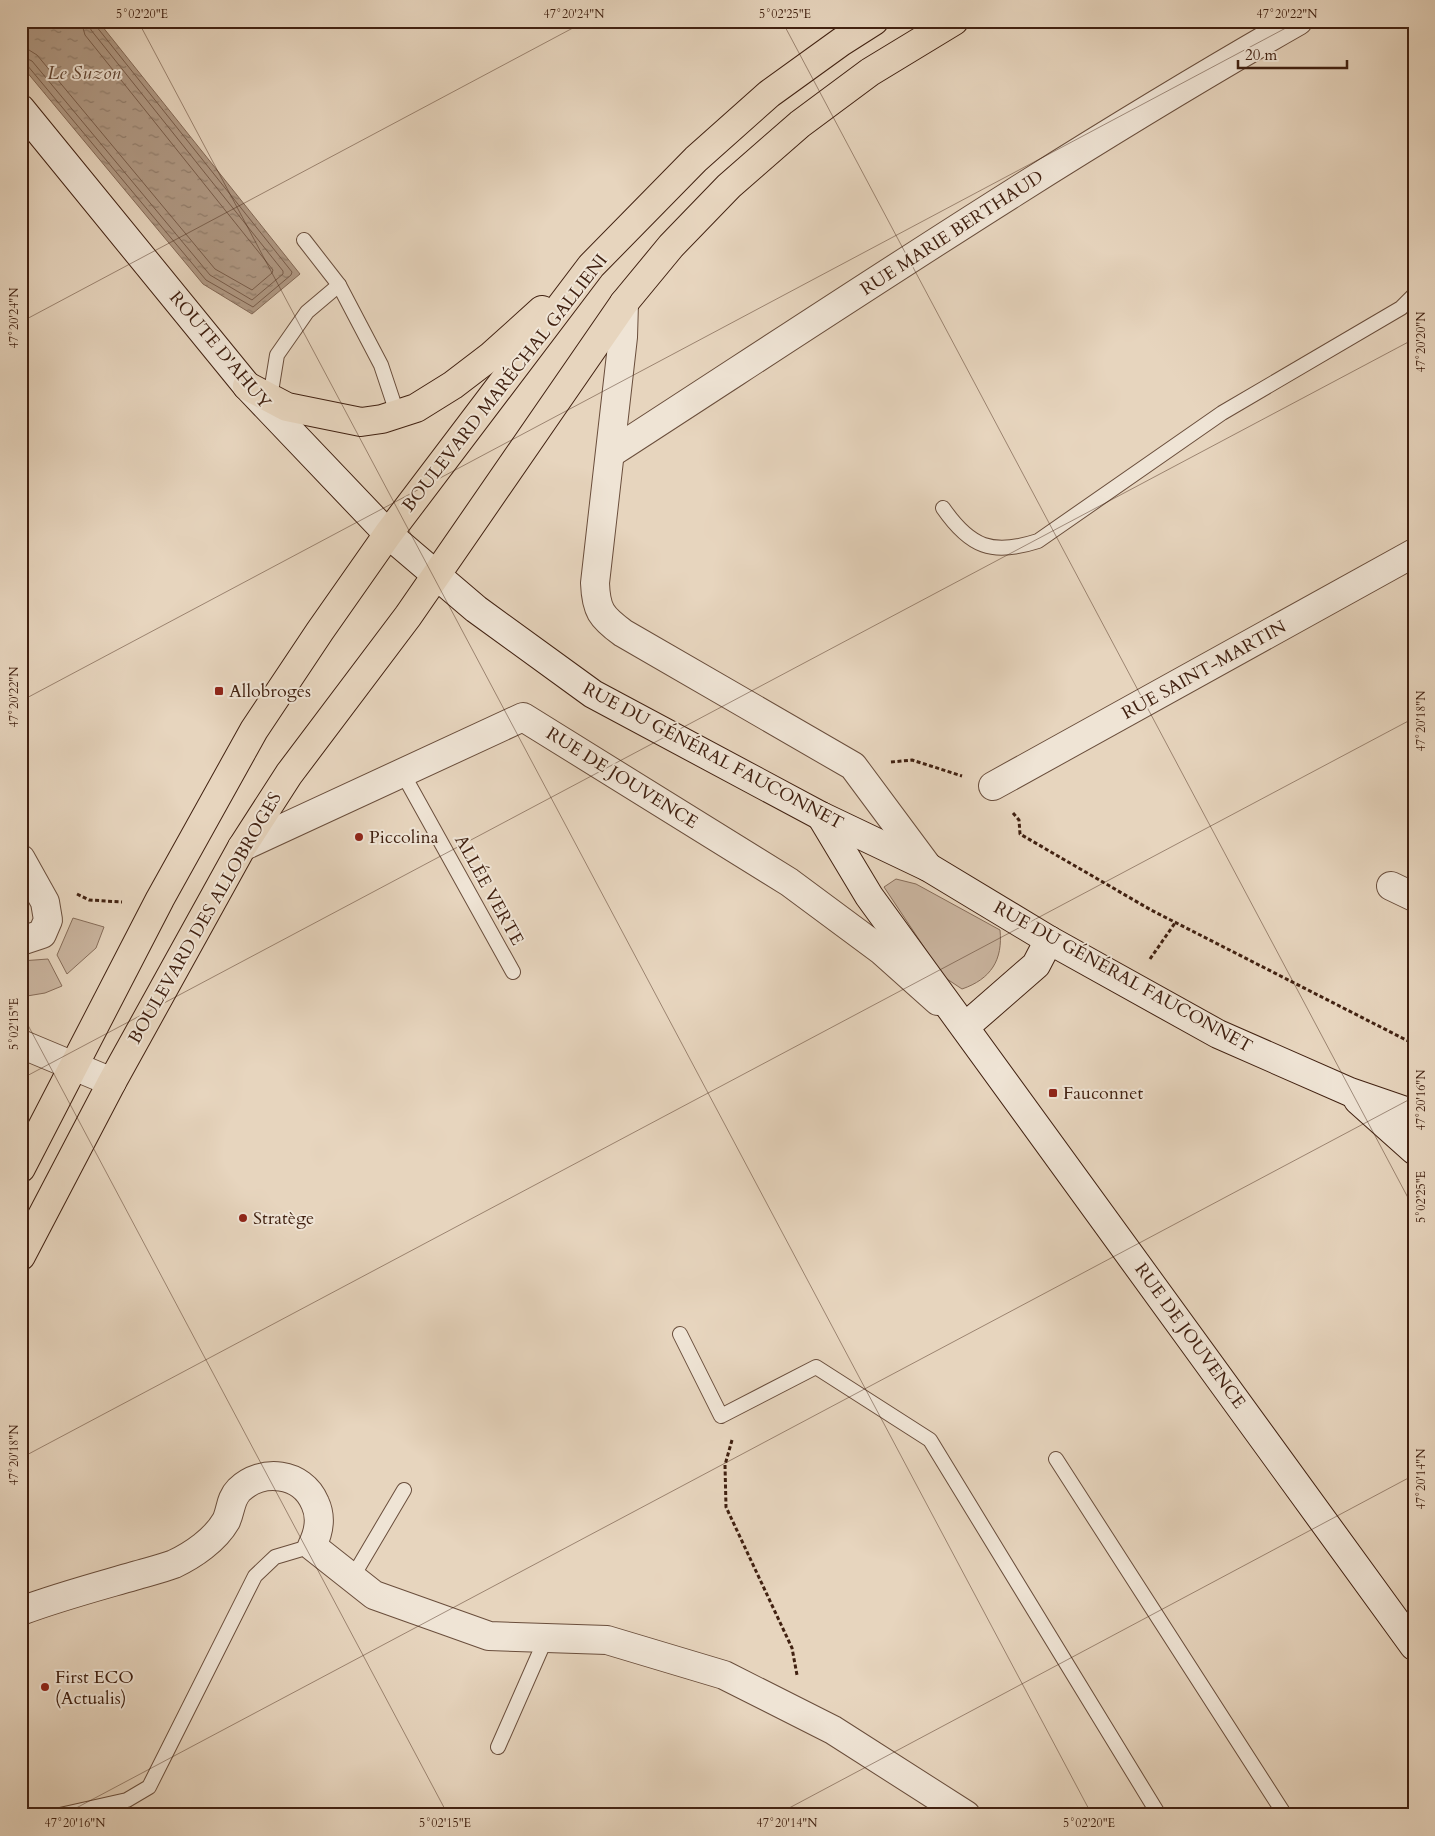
<svg xmlns="http://www.w3.org/2000/svg" width="1435" height="1836" font-family="Cardo,serif">
  <style>
    .grass { fill: #cbb6a1; stroke: #866c59 }
    .water { fill: url(#water-ripples); stroke: #836855 }
    .lines { fill: none; stroke-linecap: round; stroke-linejoin: round }
    .shore { stroke: #785c4a; stroke-width: 1 }
    .lane-casing { stroke: #6a4e3c; stroke-width: 16 }
    .street-casing { stroke: #6a4e3c; stroke-width: 30 }
    .secondary-casing { stroke: #412111; stroke-width: 30 }
    .primary-casing { stroke: #412111; stroke-width: 30 }
    .path { stroke: #412111; stroke-width: 3; stroke-dasharray: 4 2.5; stroke-linecap: butt }
    .lane { stroke: #efe4d5; stroke-width: 14 }
    .street { stroke: #efe4d5; stroke-width: 28 }
    .secondary { stroke: #efe4d5; stroke-width: 28 }
    .primary { stroke: #e7d5be; stroke-width: 28 }
    .ticks { fill: none; stroke: #412111; stroke-width: 1; stroke-opacity: 0.45 }
    .poi-dot { fill: #8f2418; stroke: #efe4d5; stroke-width: 2 }
    .labels { text-anchor: middle; dominant-baseline: central; stroke-width: 4; stroke-linejoin: round; paint-order: stroke }
    .street-label { font-size: 18px; fill: #412111; stroke: #efe4d5 }
    .poi-label { font-size: 18px; fill: #412111; stroke: #efe4d5; text-anchor: start }
    .water-label { font-size: 19px; font-style: italic; fill: #624533; stroke: #efe4d5 }
    .neatline { fill: none; stroke: #412111; stroke-width: 2 }
    .ticks-label { font-size: 12px; text-anchor: middle; fill: #412111 }
  </style>
  <defs>
    <pattern id="water-ripples" width="26" height="14" patternUnits="userSpaceOnUse" patternTransform="scale(1.25)"><rect width="26" height="14" fill="#af9883"/><path d="M2 4q2-2 4 0t4 0M15 11q2-2 4 0t4 0" fill="none" stroke="#907c6a"/></pattern>
  </defs>
  <rect width="100%" height="100%" fill="#e7d5be"/>
  <filter id="stains"><feTurbulence type="fractalNoise" baseFrequency=".004" numOctaves="4"/><feColorMatrix values="0 0 0 0 .2 0 0 0 0 .09 0 0 0 0 .02 0 0 0 .5 -.17"/></filter>
  <radialGradient id="worn" r=".72"><stop offset=".6" stop-color="#630" stop-opacity="0"/><stop offset="1" stop-color="#630" stop-opacity=".3"/></radialGradient>
  <g class="grass">
    <path d="M896 879 916 884 1000 930C1003 960 991 979 962 989L944 977 884 887Z"/>
    <path d="M73 918 104 927 96 948 67 974 57 955Z"/>
    <path d="M48 959 62 986 45 993 21 997V961Z"/>
  </g>
  <path class="water" d="M21 21H98L300 274 252 314 203 284 21 65Z"/>
  <g class="lines">
    <g class="shore">
      <path d="M21 49 29 50 37 55 215 269 252 290 272 273 273 270 85 35 81 21"/>
      <path d="M21 56 32 61 210 275 252 300 283 274V271L91 30 89 21"/>
      <path d="M21 62 27 65 206 280 253 307 291 275 292 272 96 26 95 21"/>
    </g>
    <defs>
      <g id="lane">
        <path d="M304 240 339 285 381 365 397 413"/>
        <path d="M270 398 277 355 307 312 339 285"/>
        <path d="M943 508C970 547 992 556 1038 541L1222 413 1401 308 1414 295"/>
        <path d="M403 774 513 972"/>
        <path d="M680 1334 721 1416 816 1367 930 1440 1159 1815"/>
        <path d="M1056 1459 1285 1815"/>
        <path d="M352 1578 404 1490"/>
        <path d="M498 1747 546 1638"/>
        <path d="M60 1815 127 1800 149 1787 255 1576 275 1557 312 1546"/>
      </g>
      <g id="street">
        <path d="M624 303 623 337 595 583C596 610 601 617 623 633L853 766 928 867"/>
        <path d="M611 453C838 306 1063 155 1298 21"/>
        <path d="M993 786 1414 553"/>
        <path d="M242 847 523 717 789 882 882 951 938 1001"/>
        <path d="M21 859 45 902 48 920 42 934 21 941"/>
        <path d="M1391 886 1414 897"/>
        <path d="M21 1044 112 1082"/>
        <path d="M21 1611C58 1597 96 1587 134 1576 147 1572 161 1569 174 1564 193 1555 215 1540 226 1521 231 1511 230 1499 239 1490 262 1468 302 1472 315 1503 322 1518 319 1532 312 1546L374 1595 489 1636 607 1640 724 1675 833 1730 966 1815"/>
      </g>
      <g id="secondary">
        <path d="M21 109 247 386 388 534 476 609 593 694 821 816 928 867 1049 940 1218 1034 1350 1092 1414 1114"/>
        <path d="M821 816 869 896 1414 1646"/>
        <path d="M966 1026 1036 965 1049 940"/>
        <path d="M1358 1100 1414 1150"/>
      </g>
      <g id="primary">
        <path d="M247 386 287 407 361 422 382 419 416 408 453 385 491 356 542 310"/>
        <path d="M21 1168 160 899 254 730 320 631 388 534 591 266 696 159 769 94 841 42 874 21"/>
        <path d="M21 1256 112 1082 242 847 289 774 408 616 624 303 671 246 729 186 800 124 870 72 954 21"/>
      </g>
    </defs>
    <use href="#lane" class="lane-casing"/>
    <use href="#street" class="street-casing"/>
    <use href="#secondary" class="secondary-casing"/>
    <use href="#primary" class="primary-casing"/>
    <g class="path">
      <path d="M891 762 912 760 962 776"/>
      <path d="M1013 813 1019 820 1020 834 1151 910 1414 1044"/>
      <path d="M77 894 89 900 122 902"/>
      <path d="M1150 959 1175 923"/>
      <path d="M732 1440 725 1465 726 1507 792 1648 797 1675"/>
    </g>
    <use href="#lane" class="lane"/>
    <use href="#street" class="street"/>
    <use href="#secondary" class="secondary"/>
    <use href="#primary" class="primary"/>
  </g>
  <path class="ticks" d="M138 21 1092 1815M782 21 1414 1209M21 322 586 21M21 701 1299 21M21 1012 448 1815M21 1079 1414 339M21 1458 1414 718M63 1815 1414 1097M776 1815 1414 1475"/>
  <g class="poi-dot">
    <rect x="214" y="686" width="10" height="10" rx="2.5"/>
    <circle cx="359" cy="837" r="5"/>
    <rect x="1048" y="1088" width="10" height="10" rx="2.5"/>
    <circle cx="243" cy="1218" r="5"/>
    <circle cx="45" cy="1687" r="5"/>
  </g>
  <g class="labels">
    <g class="street-label">
      <text transform="translate(952 233) rotate(-33)">RUE MARIE BERTHAUD</text>
      <text transform="translate(220 350) rotate(50)">ROUTE D'AHUY</text>
      <text transform="translate(505 383) rotate(-52)">BOULEVARD MARÉCHAL GALLIENI</text>
      <text transform="translate(1204 670) rotate(-29)">RUE SAINT-MARTIN</text>
      <text transform="translate(713 756) rotate(28)">RUE DU GÉNÉRAL FAUCONNET</text>
      <text transform="translate(622 778) rotate(32)">RUE DE JOUVENCE</text>
      <text transform="translate(489 890) rotate(61)">ALLÉE VERTE</text>
      <text transform="translate(205 918) rotate(-60)">BOULEVARD DES ALLOBROGES</text>
      <text transform="translate(1123 977) rotate(29)">RUE DU GÉNÉRAL FAUCONNET</text>
      <text transform="translate(1190 1336) rotate(54)">RUE DE JOUVENCE</text>
    </g>
    <g class="poi-label">
      <text x="229" y="691">Allobroges</text>
      <text x="369" y="837">Piccolina</text>
      <text x="1063" y="1093">Fauconnet</text>
      <text x="253" y="1218">Stratège</text>
      <text x="55" y="1677">First ECO<tspan x="55" dy="21">(Actualis)</tspan></text>
    </g>
    <g class="water-label">
      <text x="84" y="73">Le Suzon</text>
    </g>
  </g>
  <rect width="1435" height="1836" fill="none" stroke="#e7d5be" stroke-width="55"/>
  <path d="M1238 60v8h109v-8" fill="none" stroke="#412111" stroke-width="2.5"/>
  <text x="1245" y="60" font-size="15" fill="#412111" stroke="#efe4d5" stroke-width="4" paint-order="stroke">20 m</text>
  <rect x="28" y="28" width="1380" height="1780" class="neatline"/>
  <g class="ticks-label">
    <text x="142" y="18">5°02'20"E</text>
    <text x="574" y="18">47°20'24"N</text>
    <text x="785" y="18">5°02'25"E</text>
    <text x="1287" y="18">47°20'22"N</text>
    <text transform="translate(14 318) rotate(-90)" y="4">47°20'24"N</text>
    <text transform="translate(1421 342) rotate(-90)" y="4">47°20'20"N</text>
    <text transform="translate(14 697) rotate(-90)" y="4">47°20'22"N</text>
    <text transform="translate(1421 721) rotate(-90)" y="4">47°20'18"N</text>
    <text transform="translate(14 1024) rotate(-90)" y="4">5°02'15"E</text>
    <text transform="translate(1421 1100) rotate(-90)" y="4">47°20'16"N</text>
    <text transform="translate(1421 1197) rotate(-90)" y="4">5°02'25"E</text>
    <text transform="translate(14 1455) rotate(-90)" y="4">47°20'18"N</text>
    <text transform="translate(1421 1479) rotate(-90)" y="4">47°20'14"N</text>
    <text x="75" y="1827">47°20'16"N</text>
    <text x="445" y="1827">5°02'15"E</text>
    <text x="787" y="1827">47°20'14"N</text>
    <text x="1089" y="1827">5°02'20"E</text>
  </g>
  <rect width="100%" height="100%" filter="url(#stains)"/>
  <rect width="100%" height="100%" fill="url(#worn)"/>
</svg>
